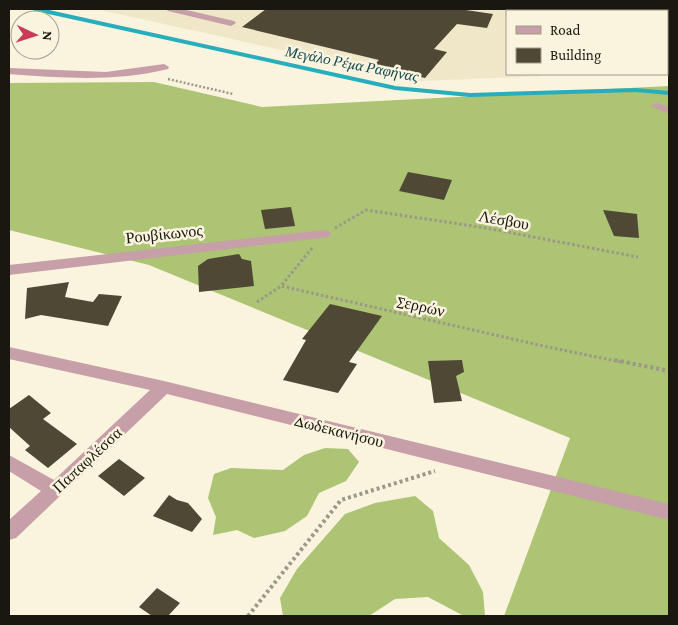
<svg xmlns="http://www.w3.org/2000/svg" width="678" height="625" font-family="'Crimson Pro',serif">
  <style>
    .built { fill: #f0e6c8 }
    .forest { fill: #acc473 }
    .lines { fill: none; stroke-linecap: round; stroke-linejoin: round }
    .stream { stroke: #28adbc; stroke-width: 4 }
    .building { fill: #4e4835 }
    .path-far2 { stroke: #9c9787; stroke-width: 2.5; stroke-dasharray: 2 2; stroke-linecap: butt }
    .path-far1 { stroke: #9c9787; stroke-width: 3; stroke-dasharray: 2.5 2.5; stroke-linecap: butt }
    .path { stroke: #9c9787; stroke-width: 4; stroke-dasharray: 3 3; stroke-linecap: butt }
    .minor { fill: #c79fa8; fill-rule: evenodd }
    .labels { text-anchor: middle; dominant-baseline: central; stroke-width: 5; stroke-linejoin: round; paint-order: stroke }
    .far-water-label { font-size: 15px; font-style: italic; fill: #134950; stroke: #faf3dd }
    .street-label { font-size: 16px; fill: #19170f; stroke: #faf3dd }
  </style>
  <rect width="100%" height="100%" fill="#faf3dd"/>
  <path class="built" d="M96 9H516V11H507V74H543L542 76 422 81Z"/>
  <g class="forest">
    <path d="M154 82 262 107 669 86V616H504L570 438 149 265 9 230V83Z"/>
    <path d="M325 448 348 449 359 462 346 481 319 493 307 516 285 531 254 538 237 530 213 535 216 517 208 498 214 474 231 468 283 470 304 455Z"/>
    <path d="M415 496 433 511 439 538 469 565 483 592 485 616H464L428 597 395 599 369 616H283L280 598 297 569 345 514 375 503Z"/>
  </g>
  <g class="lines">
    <g class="stream">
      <path d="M35 9 395 88 470 95 636 90 669 93"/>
      <path d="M633 9 637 11"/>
      <path d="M667 31 669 33"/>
    </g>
  </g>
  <g class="building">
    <path d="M266 9H459L493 14 487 28 457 24 434 49 447 52 425 78 373 66 379 60 242 27Z"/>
    <path d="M408 172 452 180 444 200 399 191Z"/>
    <path d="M291 207 295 226 265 229 261 210Z"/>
    <path d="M603 210 637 214 639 238 614 236Z"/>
    <path d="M239 254 242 259 251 261 254 286 199 292 198 266 208 259Z"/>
    <path d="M69 282 65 297 93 302 99 294 122 296 108 326 41 315 25 319 27 288Z"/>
    <path d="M330 304 382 316 349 362 357 364 338 393 283 380 306 340 302 339Z"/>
    <path d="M462 360 464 372 456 376 462 401 434 403 428 361Z"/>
    <path d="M29 395 51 413 43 419 77 444 48 468 25 450 30 446 9 427V409Z"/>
    <path d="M119 459 145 478 124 496 98 476Z"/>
    <path d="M169 495 177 500 188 503 202 519 192 532 153 516Z"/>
    <path d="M157 588 180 603 168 616H152L139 607Z"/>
  </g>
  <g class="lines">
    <path class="path-far2" d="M168 79 233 94"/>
    <g class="path-far1">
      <path d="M335 228 366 210 486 228 638 257"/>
      <path d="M312 248 281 286 552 348 621 362"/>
      <path d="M257 302 281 286"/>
    </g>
    <g class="path">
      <path d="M615 360 669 371"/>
      <path d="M248 616 341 500 435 471"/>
    </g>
    <g class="minor">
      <path d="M166 9H182L234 21 236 23 231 26 168 11Z"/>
      <path d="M164 64 169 67 168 69C116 82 62 78 9 74V68L106 72Z"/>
      <path d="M657 103 669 107V114L651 106 653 104Z"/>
      <path d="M324 230 329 231 331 234 329 237 9 275V265Z"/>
      <path d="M9 347 164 381 669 504V520L167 394 16 538 9 540V520L41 491 9 471V455L54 480 150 390 9 359Z"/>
    </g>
  </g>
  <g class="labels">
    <g class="far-water-label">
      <text transform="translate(352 64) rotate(11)">Μεγάλο Ρέμα Ραφήνας</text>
    </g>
    <g class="street-label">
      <text transform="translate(504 220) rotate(10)">Λέσβου</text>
      <text transform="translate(164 234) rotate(-6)">Ρουβίκωνος</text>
      <text transform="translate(421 306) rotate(13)">Σερρών</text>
      <text transform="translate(339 431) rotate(14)">Δωδεκανήσου</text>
      <text transform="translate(87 460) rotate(-43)">Παπαφλέσσα</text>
    </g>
  </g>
  <rect width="678" height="625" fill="none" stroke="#19170f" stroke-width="20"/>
  <rect x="506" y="10" width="162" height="65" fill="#faf3dd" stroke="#a09b8b"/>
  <rect x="516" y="26" width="25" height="8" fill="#c79fa8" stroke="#a09b8b"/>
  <text x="550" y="35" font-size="15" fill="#19170f">Road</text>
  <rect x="516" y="48" width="25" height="15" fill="#4e4835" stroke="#a09b8b"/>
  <text x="550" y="60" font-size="15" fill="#19170f">Building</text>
  <g transform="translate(35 35) rotate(94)"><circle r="24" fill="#faf3dd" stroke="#a09b8b"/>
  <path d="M0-4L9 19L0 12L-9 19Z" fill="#cb3b57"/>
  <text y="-8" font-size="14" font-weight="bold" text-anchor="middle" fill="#19170f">N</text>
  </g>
</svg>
